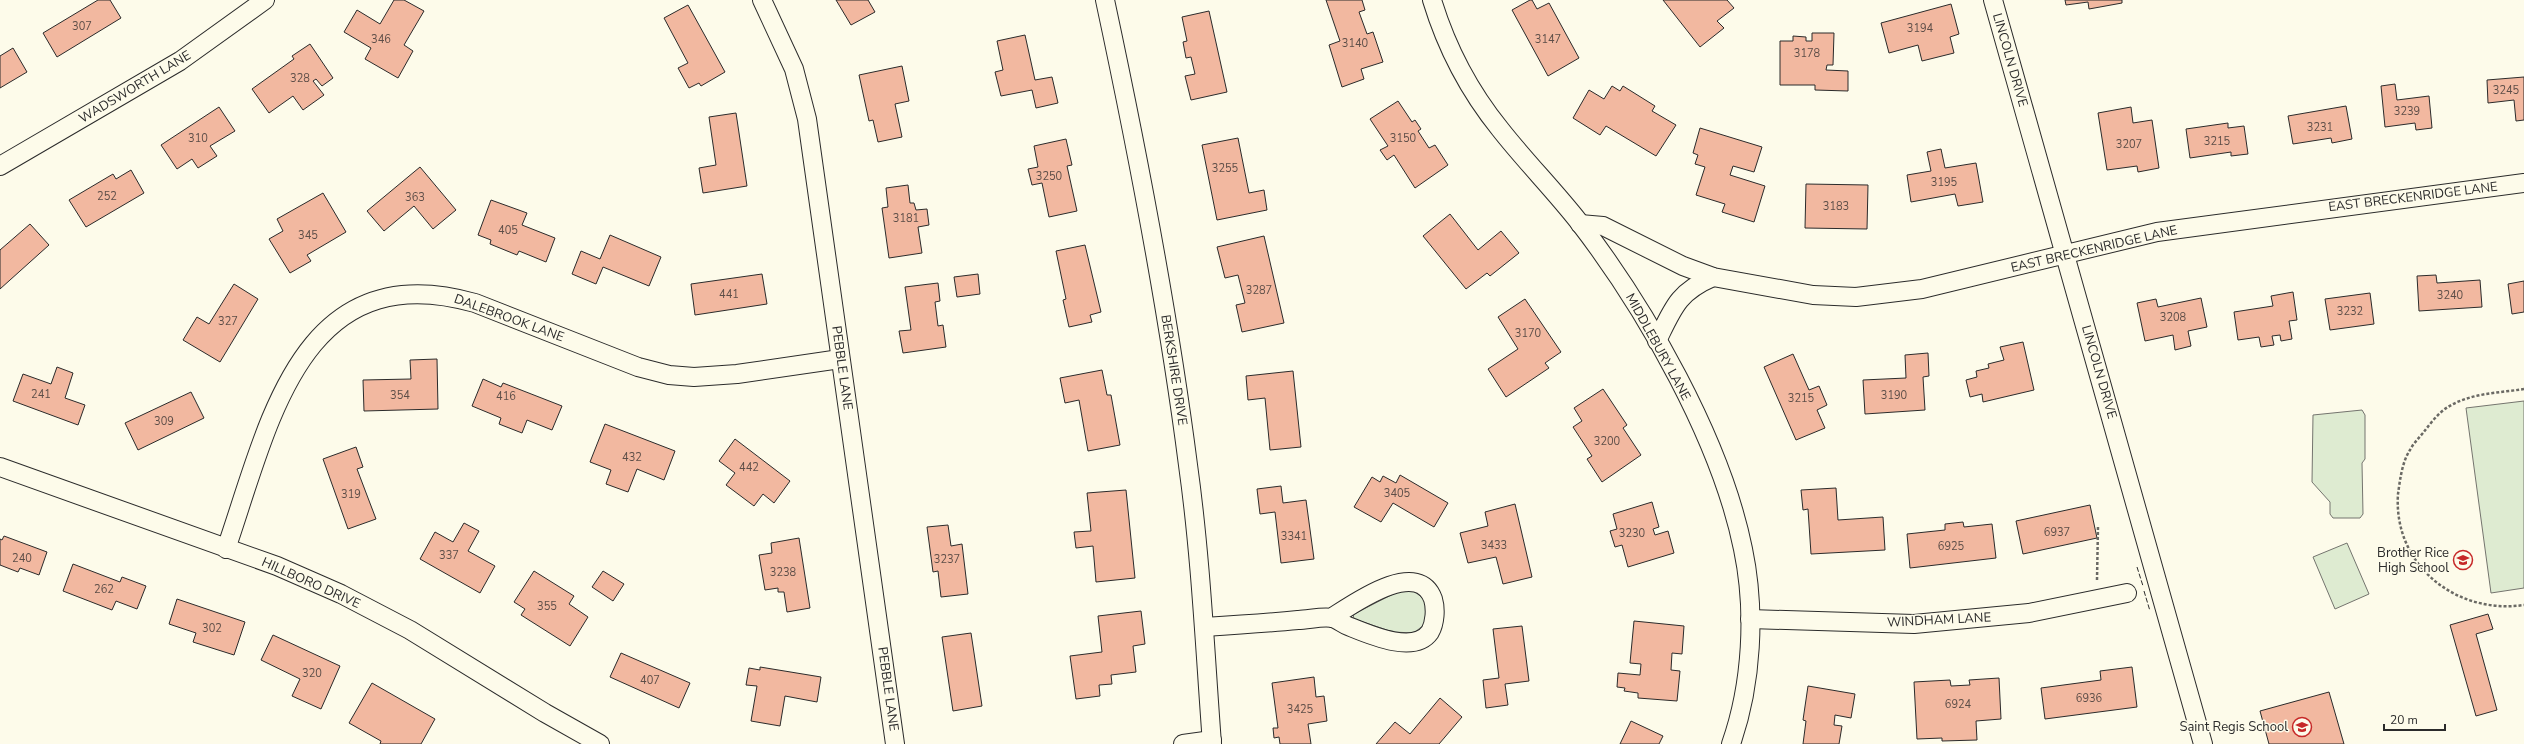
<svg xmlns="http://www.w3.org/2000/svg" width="2524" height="744" font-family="'Nunito Sans',sans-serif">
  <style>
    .green { fill: #deebd1; stroke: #74746e }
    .building { fill: #f2b8a0; stroke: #2b2b2b }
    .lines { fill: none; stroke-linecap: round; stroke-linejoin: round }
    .street-casing { stroke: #2b2b2b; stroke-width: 20 }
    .path { stroke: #6a6964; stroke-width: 2.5; stroke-dasharray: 3 2; stroke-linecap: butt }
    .street { stroke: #fdfbea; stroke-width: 18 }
    .fence { stroke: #2b2b2b; stroke-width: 1; stroke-dasharray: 5 2; stroke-linecap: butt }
    .labels { text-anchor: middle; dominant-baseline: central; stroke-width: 3; stroke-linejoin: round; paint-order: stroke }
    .number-label { font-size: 11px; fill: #5d4e48 }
    .street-label { font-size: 13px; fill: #2b2b2b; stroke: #fdfbea }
    .poi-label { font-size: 13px; fill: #2b2b2b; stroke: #fdfbea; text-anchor: end }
  </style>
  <rect width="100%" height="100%" fill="#fdfbea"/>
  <g class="green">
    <path d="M2524 401V588L2491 593 2466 408Z"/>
    <path d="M2362 410 2365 415V459L2362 463 2363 514 2360 518H2333L2330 514V502L2312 482 2313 415Z"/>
    <path d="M2347 543 2369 594 2335 609 2313 557Z"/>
    <path d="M1413 590 1426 601V623L1414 633 1393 632 1354 619 1353 614 1356 613 1399 591Z"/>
  </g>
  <g class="building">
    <path d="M98 0H110L121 18 57 57 43 33Z"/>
    <path d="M394 0H404L424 11 404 45 413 51 398 78 365 59 371 48 344 32 357 10 380 24Z"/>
    <path d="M836 0H868L875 12 851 25Z"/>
    <path d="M1326 0H1362L1365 10 1359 12 1367 34 1373 32 1383 62 1361 69 1364 79 1342 87 1329 45 1340 41Z"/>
    <path d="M1530 0H1532L1537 9 1549 3 1579 58 1548 76 1512 10Z"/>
    <path d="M1663 0H1727L1734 8 1717 21 1724 28 1700 47Z"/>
    <path d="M2065 0H2122V3L2089 9 2088 2 2066 5Z"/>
    <path d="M1951 4 1959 34 1950 37 1954 53 1922 61 1918 45 1889 53 1881 23Z"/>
    <path d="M688 5 725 72 701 86 699 83 689 88 678 68 688 63 664 18Z"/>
    <path d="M1209 11 1227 92 1191 100 1185 76 1195 74 1191 57 1186 58 1183 42 1187 41 1182 17Z"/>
    <path d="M1812 33H1834L1833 65H1827L1826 70 1848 71V91L1815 90V85H1780V41H1793V36L1806 37V41H1812Z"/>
    <path d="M1025 35 1035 80 1052 77 1058 103 1036 108 1032 90 1001 96 995 72 1003 70 997 41Z"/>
    <path d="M310 44 333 78 322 86 316 79 313 81 324 95 303 110 293 96 269 113 252 89 294 59 292 56Z"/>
    <path d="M13 48 27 72 0 88V56Z"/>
    <path d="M902 66 909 101 895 104 902 137 878 142 873 120 869 121 859 75Z"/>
    <path d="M2524 77V120L2516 121 2514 100 2488 103 2487 80Z"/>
    <path d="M2395 84 2397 100 2429 96 2432 128 2416 130 2415 123 2385 127 2381 86Z"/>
    <path d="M1612 86 1620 91 1623 86 1655 106 1652 111 1676 125 1656 156 1606 126 1600 135 1573 118 1589 90 1604 99Z"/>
    <path d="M1398 101 1412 122 1415 120 1421 129 1418 131 1429 148 1435 145 1448 165 1415 188 1394 155 1387 160 1380 150 1388 146 1370 119Z"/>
    <path d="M2346 106 2352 139 2332 143 2331 138 2293 144 2288 116Z"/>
    <path d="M219 107 235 131 210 146 217 156 198 168 192 159 177 169 161 145Z"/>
    <path d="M2131 107 2133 123 2152 120 2159 168 2138 172 2137 166 2107 170 2098 113Z"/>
    <path d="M736 113 747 186 703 193 699 168 716 165 709 117Z"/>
    <path d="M2228 123V128L2244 126 2248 154 2231 156V152L2190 158 2186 129Z"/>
    <path d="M1700 128 1762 147 1754 172 1733 166 1730 175 1765 186 1754 222 1722 212 1725 204 1696 195 1705 167 1695 164 1698 155 1693 153Z"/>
    <path d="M1238 138 1249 193 1264 190 1267 210 1217 220 1202 145Z"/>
    <path d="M1066 139 1072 165 1067 166 1077 211 1049 217 1042 183 1032 185 1028 169 1038 167 1034 146Z"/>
    <path d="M1941 149 1945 168 1976 163 1983 202 1958 206 1955 194 1911 202 1907 175 1931 171 1927 152Z"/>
    <path d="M420 167 456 210 433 229 414 206 384 231 367 211Z"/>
    <path d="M131 170 144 193 86 227 69 200 113 174 116 179Z"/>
    <path d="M1806 184 1868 185 1867 229 1805 228Z"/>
    <path d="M908 185 910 203H914L916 210 927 209 929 225 918 227 922 253 889 258 882 208 888 207 886 188Z"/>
    <path d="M323 193 346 232 307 255 311 261 290 273 269 239 283 231 277 219Z"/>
    <path d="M491 200 527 213 522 225 555 238 546 262 519 251 517 255 490 244 491 240 478 235Z"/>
    <path d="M1450 214 1478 250 1501 231 1519 253 1490 276 1487 273 1466 289 1423 236Z"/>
    <path d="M30 224 49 245 0 289V250Z"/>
    <path d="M610 235 661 257 649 286 603 267 596 284 572 274 581 251 600 259Z"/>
    <path d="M1264 236 1284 323 1242 332 1236 305 1245 303 1238 275 1225 278 1217 247Z"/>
    <path d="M1085 245 1101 312 1090 315 1092 322 1069 327 1063 300 1066 299 1056 251Z"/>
    <path d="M762 274 767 304 695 315 691 284Z"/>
    <path d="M978 274 980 294 957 297 954 277Z"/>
    <path d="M2436 275 2437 283 2480 280 2482 307 2419 311 2417 276Z"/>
    <path d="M2524 281V312L2512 314 2508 284Z"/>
    <path d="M938 283 940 301 935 302 938 326 943 325 946 347 903 353 899 331 911 330 905 287Z"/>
    <path d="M234 284 258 299 220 362 183 340 197 317 209 324Z"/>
    <path d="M2293 292 2297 320 2289 321 2292 339 2281 341 2280 335 2272 336 2274 345 2261 347 2259 337 2238 340 2234 312 2273 306 2271 296Z"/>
    <path d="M2370 293 2374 324 2330 330 2325 299Z"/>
    <path d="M2201 298 2207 327 2188 331 2191 346 2175 350 2173 335 2145 341 2137 303 2156 299 2158 307Z"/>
    <path d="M1525 299 1561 352 1545 363 1549 368 1506 397 1488 369 1518 349 1498 317Z"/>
    <path d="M2023 342 2034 390 1983 402 1982 394 1970 397 1966 380 1977 377 1976 371 1989 368 1988 364 2004 360 2000 347Z"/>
    <path d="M1928 353 1929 376 1923 377 1925 410 1865 414 1863 380 1906 378 1905 355Z"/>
    <path d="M1793 354 1809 390 1819 386 1827 405 1817 410 1825 428 1796 440 1764 367Z"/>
    <path d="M437 359 438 409 364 411 363 380 411 379 410 360Z"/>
    <path d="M57 367 73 373 65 398 85 405 78 425 13 401 23 374 51 384Z"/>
    <path d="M1102 370 1107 395H1111L1120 445 1088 451 1079 400 1065 403 1060 378Z"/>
    <path d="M1293 371 1301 447 1270 450 1265 398 1248 400 1246 376Z"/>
    <path d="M483 379 501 387 503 383 562 406 552 430 527 420 522 433 499 424 501 418 472 406Z"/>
    <path d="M1603 389 1627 425 1623 428 1641 455 1602 482 1587 459 1592 456 1573 427 1582 421 1574 408Z"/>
    <path d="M191 392 204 418 138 450 125 423Z"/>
    <path d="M605 424 675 451 664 480 637 469 628 492 606 484 611 470 590 462Z"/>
    <path d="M735 439 790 481 774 503 763 494 754 506 726 485 735 473 719 461Z"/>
    <path d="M356 447 363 467 357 469 376 519 348 529 323 459Z"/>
    <path d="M1400 475 1448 503 1434 527 1393 503 1381 522 1354 507 1372 477 1380 482 1383 476 1396 483Z"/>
    <path d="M1281 486 1283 503 1306 500 1314 559 1281 563 1275 512 1260 514 1257 489Z"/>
    <path d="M1836 488 1838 520 1883 517 1885 550 1811 554 1808 509 1803 510 1801 490Z"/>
    <path d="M1126 490 1135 578 1096 582 1093 546 1076 548 1074 532 1091 531 1087 493Z"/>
    <path d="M1652 502 1659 527 1653 529 1655 535 1668 531 1674 553 1628 567 1622 545 1615 547 1610 531 1617 529 1613 514Z"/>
    <path d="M1515 504 1532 577 1503 584 1496 557 1468 563 1460 533 1488 526 1485 512Z"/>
    <path d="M2090 505 2097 538 2023 554 2016 521Z"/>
    <path d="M1963 522 1964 527 1992 524 1996 558 1910 568 1907 534 1945 530V524Z"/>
    <path d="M464 523 479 531 468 551 495 566 480 593 420 559 435 532 453 542Z"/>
    <path d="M948 525 951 546 962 544 968 594 941 597 938 571 933 572 927 527Z"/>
    <path d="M4 536 47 552 39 575 20 568 18 572 0 565V539L2 540Z"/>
    <path d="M799 538 810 608 787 612 784 592H778V588L765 590 759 555 772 553 771 543Z"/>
    <path d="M73 564 120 582 122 577 146 586 137 609 116 601 112 610 63 591Z"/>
    <path d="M534 571 574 596 569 604 588 617 570 646 521 615 525 609 514 602Z"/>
    <path d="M603 571 624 584 613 601 592 587Z"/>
    <path d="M177 599 245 622 234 655 193 642 196 633 169 624Z"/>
    <path d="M1141 611 1145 644 1133 646 1136 672 1111 675 1112 684 1099 685 1100 696 1076 699 1070 656 1102 652 1098 616Z"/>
    <path d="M2488 614 2493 629 2476 634 2497 710 2476 716 2450 625Z"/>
    <path d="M1634 621 1684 626 1682 654 1672 653 1671 670 1680 671 1677 701 1638 698V693L1624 691 1625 688 1617 687 1618 673 1640 675 1641 664 1630 663Z"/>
    <path d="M1522 626 1529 681 1505 684 1508 705 1486 708 1483 680 1499 678 1493 629Z"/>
    <path d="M971 633 982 706 953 711 942 637Z"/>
    <path d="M273 635 340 666 321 709 292 696 300 679 261 660Z"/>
    <path d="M621 653 690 683 679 708 610 677Z"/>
    <path d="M760 667 821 677 817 702 785 696 780 726 751 721 757 686 746 685 749 668 760 670Z"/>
    <path d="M2132 667 2137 707 2045 719 2041 688 2101 680 2100 671Z"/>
    <path d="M1314 677 1316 697 1324 696 1327 721 1308 724 1311 744H1280L1279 737 1274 738 1273 728H1278L1272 683Z"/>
    <path d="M1999 678 2001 719 1976 721 1977 740 1942 741V738L1917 739 1914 682 1950 680 1951 686 1970 685 1969 680Z"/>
    <path d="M372 683 435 719 421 744H380L381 741 349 723Z"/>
    <path d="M1808 686 1855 694 1851 718 1835 715 1834 725 1842 726 1839 744H1803L1806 721 1803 720Z"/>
    <path d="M2329 692 2344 744H2269L2260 711Z"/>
    <path d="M1440 698 1462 717 1439 744H1376L1395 722 1410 734Z"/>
    <path d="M1631 721 1663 736 1659 744H1620Z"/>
  </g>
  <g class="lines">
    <defs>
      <g id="street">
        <path d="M762 0 794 69 807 119 895 744"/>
        <path d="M1105 0C1138 154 1168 309 1188 465 1201 558 1205 651 1212 744"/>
        <path d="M1432 0C1446 46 1470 92 1500 129 1525 161 1554 190 1579 222 1646 309 1721 440 1743 549 1756 611 1752 684 1731 744"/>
        <path d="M1993 0 2203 744"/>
        <path d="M0 166 180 61 265 0"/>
        <path d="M1580 224 1603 226 1683 266 1713 277 1813 295 1856 297 1922 289 2157 232 2524 183"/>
        <path d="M1657 341C1673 308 1678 292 1713 277"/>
        <path d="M0 467 277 566 341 594 410 630 545 713 600 744"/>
        <path d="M226 549C269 425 300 253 475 303L638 367 669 375 694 377 737 374 840 359"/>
        <path d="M1750 619 1914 624 2029 613 2127 593"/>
        <path d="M1204 627C1236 625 1267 623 1298 620 1308 620 1322 616 1332 618 1337 619 1343 624 1348 626 1368 634 1414 655 1430 632 1435 623 1436 609 1433 599 1418 557 1353 604 1331 618"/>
        <path d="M1183 744 1212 740"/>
      </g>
    </defs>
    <use href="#street" class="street-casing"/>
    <g class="path">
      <path d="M2524 389C2499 393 2470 393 2448 407 2438 413 2430 424 2423 433 2418 439 2413 444 2410 450 2402 462 2400 480 2398 494 2393 565 2456 615 2524 605"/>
      <path d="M2097 580 2098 526"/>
    </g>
    <use href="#street" class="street"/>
    <g class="fence">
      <path d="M2137 567 2143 586"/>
      <path d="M2144 591 2150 611"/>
    </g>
  </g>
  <defs>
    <symbol id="school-ring" viewBox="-11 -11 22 22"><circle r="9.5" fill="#fdfbea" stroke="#c62828" stroke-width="1.5"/><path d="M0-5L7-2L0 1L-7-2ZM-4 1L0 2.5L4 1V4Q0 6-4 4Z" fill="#c62828"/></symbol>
  </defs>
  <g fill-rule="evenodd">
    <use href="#school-ring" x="2452" y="549" width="22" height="22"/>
    <use href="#school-ring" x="2291" y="716" width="22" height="22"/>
  </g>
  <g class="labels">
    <g class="number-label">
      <text x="82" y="26">307</text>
      <text x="1920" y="28">3194</text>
      <text x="381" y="39">346</text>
      <text x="1548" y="39">3147</text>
      <text x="1355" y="43">3140</text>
      <text x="1807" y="53">3178</text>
      <text x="300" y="78">328</text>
      <text x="2506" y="90">3245</text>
      <text x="2407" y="111">3239</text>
      <text x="2320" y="127">3231</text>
      <text x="198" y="138">310</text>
      <text x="1403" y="138">3150</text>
      <text x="2217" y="141">3215</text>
      <text x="2129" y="144">3207</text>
      <text x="1225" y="168">3255</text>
      <text x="1049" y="176">3250</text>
      <text x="1944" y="182">3195</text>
      <text x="107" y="196">252</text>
      <text x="415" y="197">363</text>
      <text x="1836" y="206">3183</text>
      <text x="906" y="218">3181</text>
      <text x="508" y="230">405</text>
      <text x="308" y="235">345</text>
      <text x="1259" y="290">3287</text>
      <text x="729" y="294">441</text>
      <text x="2450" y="295">3240</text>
      <text x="2350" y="311">3232</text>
      <text x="2173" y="317">3208</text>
      <text x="228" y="321">327</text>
      <text x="1528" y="333">3170</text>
      <text x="41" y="394">241</text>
      <text x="400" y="395">354</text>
      <text x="1894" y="395">3190</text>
      <text x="506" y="396">416</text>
      <text x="1801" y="398">3215</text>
      <text x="164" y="421">309</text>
      <text x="1607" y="441">3200</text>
      <text x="632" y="457">432</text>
      <text x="749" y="467">442</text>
      <text x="1397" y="493">3405</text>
      <text x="351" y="494">319</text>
      <text x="2057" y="532">6937</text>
      <text x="1632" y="533">3230</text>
      <text x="1294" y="536">3341</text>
      <text x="1494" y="545">3433</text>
      <text x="1951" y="546">6925</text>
      <text x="449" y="555">337</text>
      <text x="22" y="558">240</text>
      <text x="947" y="559">3237</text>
      <text x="783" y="572">3238</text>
      <text x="104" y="589">262</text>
      <text x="547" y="606">355</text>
      <text x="212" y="628">302</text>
      <text x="312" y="673">320</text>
      <text x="650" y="680">407</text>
      <text x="2089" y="698">6936</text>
      <text x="1958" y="704">6924</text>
      <text x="1300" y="709">3425</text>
    </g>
    <g class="street-label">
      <text transform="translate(2010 60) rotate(74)">LINCOLN DRIVE</text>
      <text transform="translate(135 87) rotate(-31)">WADSWORTH LANE</text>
      <text transform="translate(2413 197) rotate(-7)">EAST BRECKENRIDGE LANE</text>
      <text transform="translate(2094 249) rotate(-13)">EAST BRECKENRIDGE LANE</text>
      <text transform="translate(509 318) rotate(20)">DALEBROOK LANE</text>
      <text transform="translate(1658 347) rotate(61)">MIDDLEBURY LANE</text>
      <text transform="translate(842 368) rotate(82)">PEBBLE LANE</text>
      <text transform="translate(1174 370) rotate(81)">BERKSHIRE DRIVE</text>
      <text transform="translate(2099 372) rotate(74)">LINCOLN DRIVE</text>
      <text transform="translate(311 583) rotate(24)">HILLBORO DRIVE</text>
      <text transform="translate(1939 620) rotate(-3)">WINDHAM LANE</text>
      <text transform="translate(888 689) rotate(82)">PEBBLE LANE</text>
    </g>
    <g class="poi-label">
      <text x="2449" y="553">Brother Rice<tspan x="2449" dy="15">High School</tspan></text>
      <text x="2288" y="727">Saint Regis School</text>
    </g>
  </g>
  <path d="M2384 724v6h61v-6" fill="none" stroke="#2b2b2b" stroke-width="2"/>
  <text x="2390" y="724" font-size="12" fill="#2b2b2b" stroke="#fdfbea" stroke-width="3" paint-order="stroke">20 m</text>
</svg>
